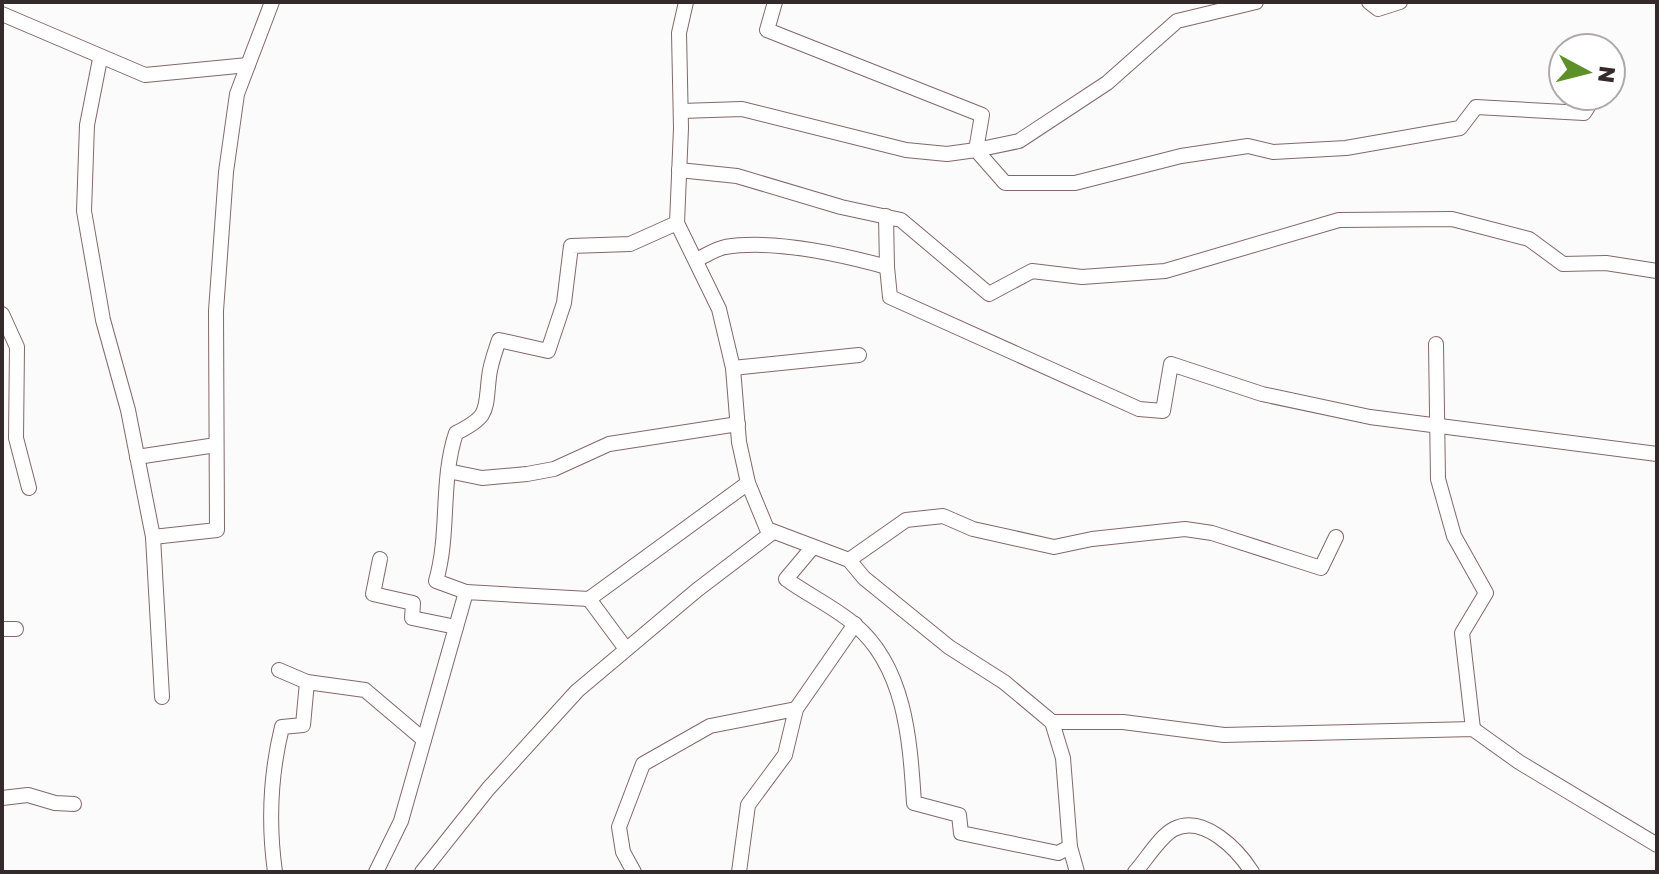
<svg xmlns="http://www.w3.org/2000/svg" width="1659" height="874" font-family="'Golos Text',sans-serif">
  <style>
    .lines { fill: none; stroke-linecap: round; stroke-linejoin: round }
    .minor-casing { stroke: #82686a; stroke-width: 16 }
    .minor { stroke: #fff; stroke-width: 14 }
  </style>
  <rect width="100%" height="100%" fill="#fbfbfb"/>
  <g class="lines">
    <defs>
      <g id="minor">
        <path d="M686 2 679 33 681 128 677 223 719 309 733 368 739 442 748 483 767 529 849 560 864 578 949 647 1004 682 1052 722 1063 758 1070 847 1077 872"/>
        <path d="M775 2 767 30 982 115 976 150 1019 141 1107 83 1177 21 1256 2"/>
        <path d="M1369 2 1378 9 1400 2"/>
        <path d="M2 14 145 75 248 65"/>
        <path d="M100 59 87 125 84 211 103 320 128 410 153 537 162 697"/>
        <path d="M1611 72 1615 66"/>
        <path d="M681 111 742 109 906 150 947 154 976 150 1005 183H1075L1181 156 1248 146 1273 152 1346 148 1460 128 1476 107 1584 113 1595 96"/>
        <path d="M679 170 737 176 841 207 901 220 989 294 1032 271 1082 277 1165 271 1339 220 1452 219 1529 239 1563 264 1606 263 1657 271"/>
        <path d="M696 260C705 256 715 249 725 247 774 239 840 254 887 267L886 216"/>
        <path d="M887 267 890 297 1139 409 1163 411 1171 364 1262 394 1370 417 1657 454"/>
        <path d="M2 314 17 347 16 438 29 488"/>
        <path d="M1436 344 1438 479 1454 536 1486 593 1462 633 1473 729"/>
        <path d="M733 368 859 355"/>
        <path d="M137 457 216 445"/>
        <path d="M448 471 482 478 527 474 554 469 609 444 738 424"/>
        <path d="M153 537 217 530 216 311 226 172 237 94 272 2"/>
        <path d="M812 548 786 579C808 595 834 607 854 624 906 667 910 742 914 803L959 815 961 833 1058 853 1070 847"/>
        <path d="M380 559 373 594 413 603 412 618 456 627"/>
        <path d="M849 560 906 520 943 516 973 529 1054 547 1092 539 1185 529 1212 533 1321 568 1336 537"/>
        <path d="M466 592 436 581C450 533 440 481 456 433 490 416 485 411 489 377 490 365 495 352 499 340L548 351 564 303 571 246 630 244 677 223"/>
        <path d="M589 599 626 649"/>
        <path d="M2 629H16"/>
        <path d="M307 682 365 690 424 740"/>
        <path d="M1052 722H1123L1224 735 1473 729 1519 762 1657 845"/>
        <path d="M2 798 28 795 55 803 74 804"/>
        <path d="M275 872C268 822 270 776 282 727L303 725 307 682 279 670"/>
        <path d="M376 872 401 821 466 592 589 599 748 483"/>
        <path d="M422 872 488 789 577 691 697 590 773 532"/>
        <path d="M634 872 623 852 619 827 643 764 710 726 796 709"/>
        <path d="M739 872 748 805 785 755 796 709 855 624"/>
        <path d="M1135 872C1146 860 1160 836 1174 829 1204 814 1238 850 1252 872"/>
      </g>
    </defs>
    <use href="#minor" class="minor-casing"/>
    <use href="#minor" class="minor"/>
  </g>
  <rect width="1659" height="874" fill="none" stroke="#352a2b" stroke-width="8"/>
  <g transform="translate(1587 72) rotate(97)"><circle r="38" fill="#ffffff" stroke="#aeaaaa" stroke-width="2"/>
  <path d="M0-6L14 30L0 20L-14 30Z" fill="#5d9028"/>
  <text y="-12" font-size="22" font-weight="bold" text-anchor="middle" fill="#352a2b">N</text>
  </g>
</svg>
